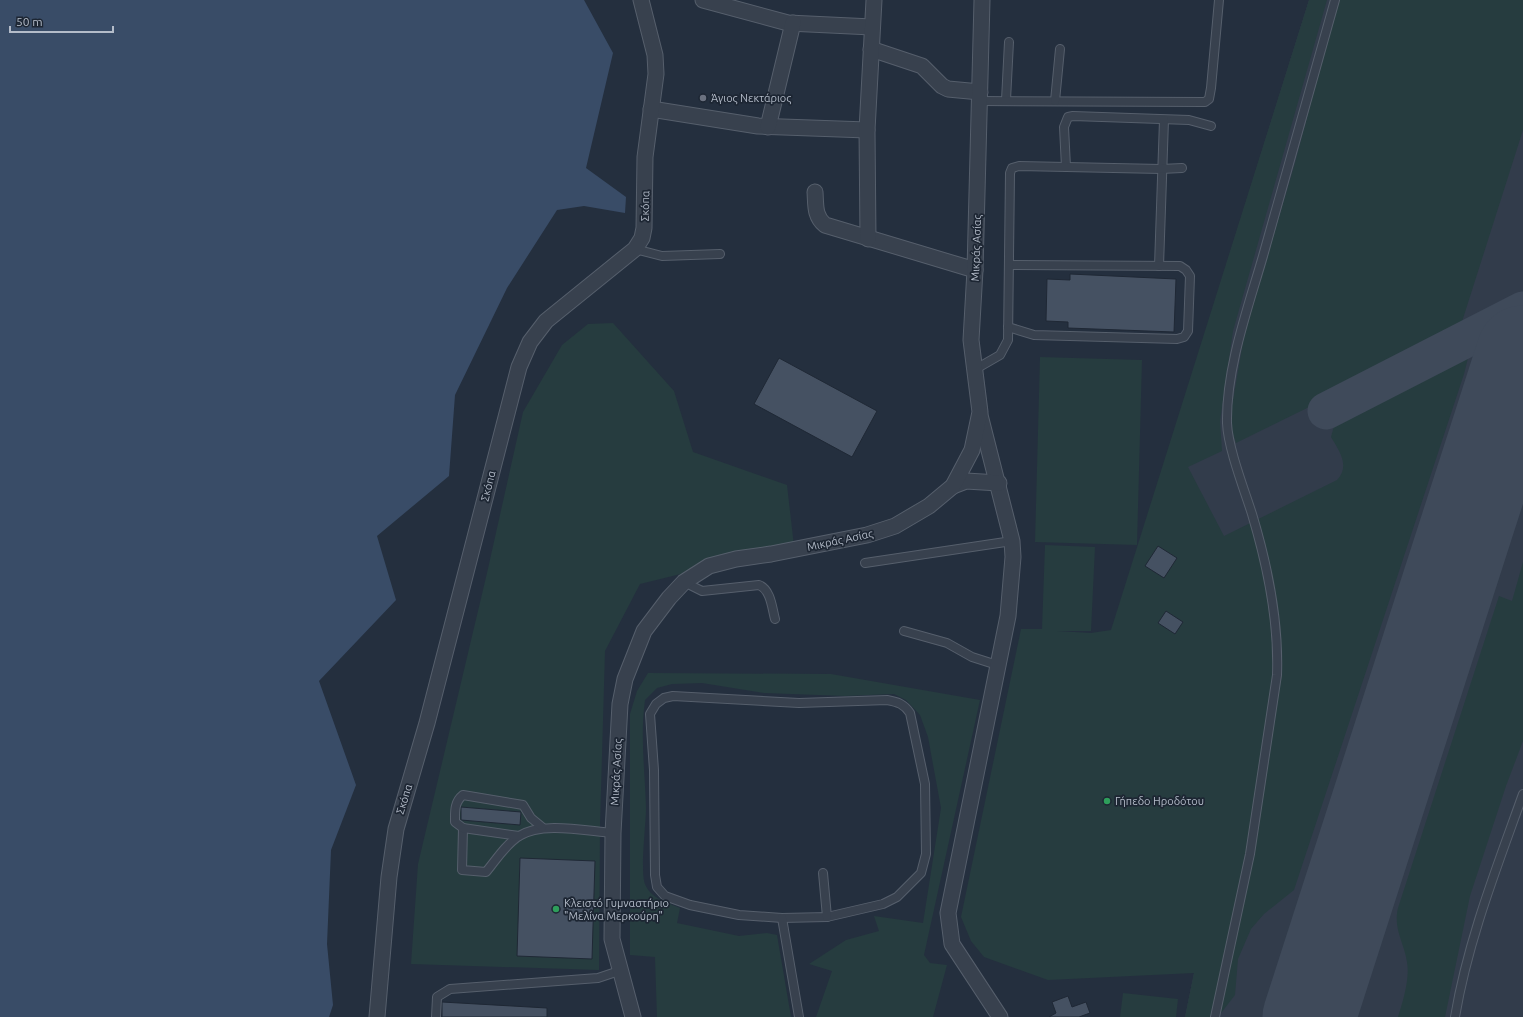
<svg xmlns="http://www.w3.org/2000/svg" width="1523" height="1017" font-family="Ubuntu,sans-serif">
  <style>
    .airport { fill: #323c4b }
    .green { fill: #263c3f }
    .water { fill: #394c67 }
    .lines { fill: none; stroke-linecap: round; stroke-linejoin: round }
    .taxiway { stroke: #3f4a5a; stroke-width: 37 }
    .runway { stroke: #3f4a5a; stroke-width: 93 }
    .building { fill: #455162; stroke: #1f2835 }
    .service-casing { stroke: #565f6c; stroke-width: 10 }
    .minor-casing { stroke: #565f6c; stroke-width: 17 }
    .service { stroke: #38414e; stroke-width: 8 }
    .minor { stroke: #38414e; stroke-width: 15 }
    .worship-dot { fill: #6b7280; stroke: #1d2633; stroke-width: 1.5 }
    .leisure-dot { fill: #2e9e5b; stroke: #1d2633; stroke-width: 1.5 }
    .labels { text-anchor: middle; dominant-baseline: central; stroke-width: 3.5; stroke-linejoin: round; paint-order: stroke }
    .poi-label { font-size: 11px; fill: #b4bcc9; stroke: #1d2633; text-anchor: start }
    .street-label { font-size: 11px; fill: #b4bcc9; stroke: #1d2633 }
  </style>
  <rect width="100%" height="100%" fill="#242f3e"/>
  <path class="airport" d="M1309 0H1523V1017H1185L1253 685 1121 602Z"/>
  <g class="green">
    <path d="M1309 0H1327L1233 331 1220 421 1222 451 1188 467 1224 536 1337 480C1350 466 1340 452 1331 437L1334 426 1345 416 1469 354 1464 374 1294 890 1264 914 1251 929 1238 959 1235 995 1218 1017H1185L1194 973 1048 980 984 957 971 941 961 917 1021 629H1042L1045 545 1095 547 1091 631H1057L1091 633 1111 630Z"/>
    <path d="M1338 0H1523V130L1460 328 1356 384 1236 443 1231 428 1232 406 1244 336 1295 163Z"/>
    <path d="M613 323 674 391 693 452 787 485 794 546 640 584 605 651 600 825 599 970 411 964 418 864 487 573 523 412 562 345 588 324Z"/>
    <path d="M1040 357 1142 360 1137 545 1035 542Z"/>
    <path d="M1523 562V741L1506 786 1470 896 1445 1017H1398C1403 1001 1410 979 1407 962 1404 942 1393 929 1398 908L1499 596 1512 601Z"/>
    <path d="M648 673 831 674 980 700 924 955 930 963 947 965 933 1017H816L832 971 809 964 846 940 879 931 874 916 923 923 941 808 928 737 920 715 906 700 894 694 845 696 764 693 702 683 672 684 657 688 645 700C640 736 645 772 646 808 646 824 640 872 645 884 650 898 668 903 680 908L677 923 739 936 767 933 777 935 791 1017H657L655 957 630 955V714L637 691Z"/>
    <path d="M1123 993 1178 999 1176 1017H1120Z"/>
  </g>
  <path class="water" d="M0 0H584L613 53 586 168 626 197 625 213 584 206 557 210 507 288 455 395 449 476 377 536 396 600 319 681 356 785 331 850 327 944 333 1005 329 1017H0Z"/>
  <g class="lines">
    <path class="taxiway" d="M1326 411 1523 310"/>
    <path class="runway" d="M1309 1017 1523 352"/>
  </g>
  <g class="building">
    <path d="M1070 274 1176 279 1174 332 1068 328V322L1046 321 1047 279 1070 280Z"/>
    <path d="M779 358 877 411 852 457 754 404Z"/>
    <path d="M1158 546 1177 558 1164 578 1145 566Z"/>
    <path d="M1166 611 1183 622 1175 634 1158 623Z"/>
    <path d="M461 807 521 812 520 825 461 820Z"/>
    <path d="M520 858 595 861 592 959 517 956Z"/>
    <path d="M1068 996 1072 1007 1086 1002 1090 1013 1079 1017H1049L1056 1013 1052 1002Z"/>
    <path d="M442 1002 547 1008V1017H442Z"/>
  </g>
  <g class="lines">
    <defs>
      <g id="service">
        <path d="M1006 100 1009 42"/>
        <path d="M980 101 1205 102 1209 99 1211 88 1219 0"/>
        <path d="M1055 101 1060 49"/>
        <path d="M1066 167 1064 127 1068 117 1073 116 1189 120 1211 126"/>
        <path d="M635 249 662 256 720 254"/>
        <path d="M1159 266 1164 120"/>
        <path d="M1008 327 1034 335 1177 339 1184 337 1188 331 1190 276 1186 270 1180 266 1010 265"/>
        <path d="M974 370 1000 355 1008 340 1010 173 1012 168 1019 166 1161 169 1182 168"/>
        <path d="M865 563 1012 541"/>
        <path d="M684 582 702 591 759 585C771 590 772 608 775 619"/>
        <path d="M904 631 947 643 972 657 997 665"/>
        <path d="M673 696 799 703 887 700C898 702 904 704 910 713L925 784 926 854 921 873 897 897 883 904 827 917 782 918 739 915 690 905 665 896 657 887 655 875 654 770 650 714 656 704 664 698Z"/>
        <path d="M463 828 462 870 486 872C496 860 505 845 519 836 542 821 586 831 613 833"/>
        <path d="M519 836 463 828 455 822C455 812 454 802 463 795L523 805 531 818 542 827"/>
        <path d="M823 873 827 917"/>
        <path d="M782 918 799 1017"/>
        <path d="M436 1017 437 997 450 989 598 978 622 970"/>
        <path d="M1215 1017 1250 854 1277 675C1279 620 1268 567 1252 514 1244 489 1228 448 1227 423 1226 368 1248 308 1263 256 1287 171 1311 85 1335 0"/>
        <path d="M1455 1017C1468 940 1497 867 1523 794"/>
      </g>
      <g id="minor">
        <path d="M703 0 788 23 872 27"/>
        <path d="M871 49 922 66 942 86 948 89 980 92"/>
        <path d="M651 109 758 126 867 130"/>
        <path d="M768 127 793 23"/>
        <path d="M815 192C816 204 814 216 825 225L975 270"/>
        <path d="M868 239 867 130 874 0"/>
        <path d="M980 415 1012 541 1013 557 1008 616 948 913 952 944 1000 1017"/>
        <path d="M953 486 966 481 999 483"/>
        <path d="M377 1017 389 877 396 829 427 723 519 367 530 342 546 321 635 249 642 238 644 228 645 157 656 74 655 55 641 0"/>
        <path d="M633 1017 612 939 613 833 620 704 625 679 644 631 669 598 684 582 709 566 736 559 771 554 867 535 895 526 929 506 953 486 972 450 980 412 971 340 975 270 982 0"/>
      </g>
    </defs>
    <use href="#service" class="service-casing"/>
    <use href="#minor" class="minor-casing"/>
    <use href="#service" class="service"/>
    <use href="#minor" class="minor"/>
  </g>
  <circle class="worship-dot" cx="703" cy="98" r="4"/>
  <g class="leisure-dot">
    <circle cx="1107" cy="801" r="4"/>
    <circle cx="556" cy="909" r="4"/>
  </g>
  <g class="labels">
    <g class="poi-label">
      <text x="711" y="98">Άγιος Νεκτάριος</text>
      <text x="1115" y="801">Γήπεδο Ηροδότου</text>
      <text x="564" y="903">Κλειστό Γυμναστήριο<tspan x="564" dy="13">"Μελίνα Μερκούρη"</tspan></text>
    </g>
    <g class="street-label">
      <text transform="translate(645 206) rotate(-89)">Σκόπα</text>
      <text transform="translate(976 248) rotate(-88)">Μικράς Ασίας</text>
      <text transform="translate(488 486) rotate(-76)">Σκόπα</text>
      <text transform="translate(840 540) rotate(-12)">Μικράς Ασίας</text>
      <text transform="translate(616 772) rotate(-87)">Μικράς Ασίας</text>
      <text transform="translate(404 799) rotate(-73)">Σκόπα</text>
    </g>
  </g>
  <path d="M10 26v6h103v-6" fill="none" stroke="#b4bcc9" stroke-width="2"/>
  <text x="16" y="26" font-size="12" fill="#b4bcc9" stroke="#1d2633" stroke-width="3" paint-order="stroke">50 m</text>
</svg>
